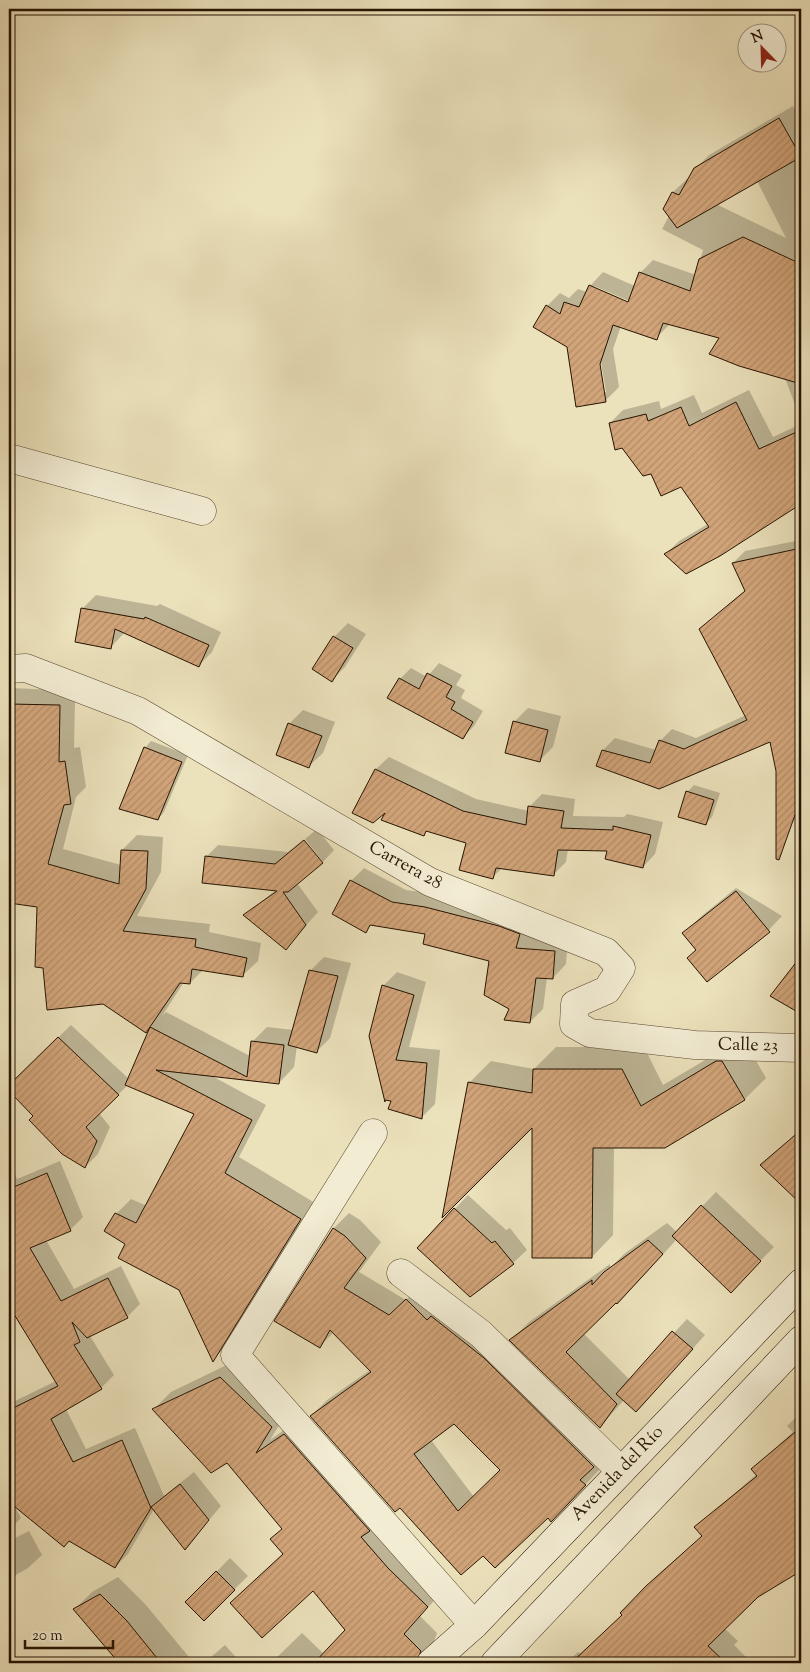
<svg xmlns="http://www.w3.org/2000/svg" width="810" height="1672" font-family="'Sorts Mill Goudy',serif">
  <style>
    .shadow { fill: #0003; fill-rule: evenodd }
    .building { fill: url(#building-hatch); stroke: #261300; fill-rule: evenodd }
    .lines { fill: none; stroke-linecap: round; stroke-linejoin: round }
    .street-casing { stroke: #57462f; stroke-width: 29 }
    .secondary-casing { stroke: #261300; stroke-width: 29 }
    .street { stroke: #f2ecd3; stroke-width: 28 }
    .secondary { stroke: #f2ecd3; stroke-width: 28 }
    .labels { text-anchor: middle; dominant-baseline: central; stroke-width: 4; stroke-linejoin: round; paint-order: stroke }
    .street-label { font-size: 18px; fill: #261300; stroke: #f2ecd3 }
  </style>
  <defs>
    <pattern id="building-hatch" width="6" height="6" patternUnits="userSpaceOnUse" patternTransform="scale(1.25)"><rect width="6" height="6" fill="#d1a479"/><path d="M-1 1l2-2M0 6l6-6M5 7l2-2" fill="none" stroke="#b38c67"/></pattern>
  </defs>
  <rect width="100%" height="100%" fill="#ebe1bb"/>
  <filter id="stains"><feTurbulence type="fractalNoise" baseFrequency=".004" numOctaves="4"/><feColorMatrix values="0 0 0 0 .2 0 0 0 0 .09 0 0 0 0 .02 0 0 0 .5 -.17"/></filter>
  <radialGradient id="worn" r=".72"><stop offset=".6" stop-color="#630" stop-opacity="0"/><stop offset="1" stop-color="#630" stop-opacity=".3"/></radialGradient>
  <g class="shadow">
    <path d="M793 106 801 120V421L785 378 721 337 670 324 656 338 621 326 613 349 619 387 605 401 568 346 547 306 560 293 569 298 578 289 587 292 590 286 603 272 635 286 640 273 653 260 696 275 703 250 662 229 669 216 664 209 673 192 687 179 689 180 695 169 709 155ZM757 181 786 238 716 204ZM594 286 634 303 633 306 594 289ZM600 357 606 392H603L598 358Z"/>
    <path d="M749 390 773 437 801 424V498L788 511 666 554 679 541 708 524 682 485 652 472 610 423 623 410 659 401 661 409 694 395 702 413Z"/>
    <path d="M801 540V820L777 815V771L771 740 659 788 603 750 615 738 656 750 660 741 672 729 696 738 746 715 700 629 746 590 733 563 745 551Z"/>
    <path d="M96 595 157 606 160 604 221 632 212 652 199 665 125 632 111 647 83 608Z"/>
    <path d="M348 623 366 634 345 667 332 680 314 669 334 637Z"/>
    <path d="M439 663 462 675 456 685 465 690 461 698 483 711 474 726 463 737 389 697 400 679 411 668 427 677Z"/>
    <path d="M9 688 84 691 75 702 74 748 80 747 86 787 76 797 63 849 121 865 122 850 137 835 163 837 161 872 137 916 210 924 209 932 261 943 258 961 242 976 204 969 190 983 184 982 162 1016 166 1012 250 1056 252 1042 267 1027 294 1030 310 971 324 957 351 963 330 1038 317 1051 297 1046 294 1067 279 1083 210 1075 266 1105 239 1157 315 1203 228 1345 213 1359 180 1289 127 1243 116 1214 131 1199 147 1206 195 1113 128 1085 99 1113 110 1127 98 1154 85 1167 9 1089V1086L71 1025 129 1079 152 1025 145 1031 39 897 31 905 9 902V870L18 807 9 818V769L14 765 9 730Z"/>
    <path d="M528 708 561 716 553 747 540 760 514 722Z"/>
    <path d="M303 710 335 722 323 753 309 766 289 724Z"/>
    <path d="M151 741 188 755 164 812 158 819 145 748Z"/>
    <path d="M389 757 476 799 529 811 530 806 542 794 575 799 573 816 624 817 627 814 663 822 655 854 643 867 609 850 568 849 566 862 554 874 503 867 493 877 468 842 428 830 424 834 389 808 354 812 376 769Z"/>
    <path d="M694 785 720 793 712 817 705 824 687 792Z"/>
    <path d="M317 829 334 850 323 862 305 839Z"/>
    <path d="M303 840 321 863 297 883 318 912 286 948 245 915 276 890 206 857 218 845 288 852Z"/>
    <path d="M364 868 406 890 438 894 568 938 566 964 553 978 547 977 543 1009 530 1022 511 1008 490 961 427 933 372 924 366 931 351 881Z"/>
    <path d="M736 888 782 916 763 936 697 949 684 933 704 914Z"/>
    <path d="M801 959V1013L778 999 791 972Z"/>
    <path d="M397 972 426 982 409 1047 440 1050 435 1104 421 1118 392 1101 383 986Z"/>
    <path d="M739 1040H744L766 1078 745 1099 664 1146H614L613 1235 592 1257 534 1125 469 1083 491 1061 534 1069 556 1047H644L663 1085Z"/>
    <path d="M801 1129V1202L762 1165Z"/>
    <path d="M60 1161 83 1217 70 1230 46 1240 74 1289 121 1266 140 1304 127 1317 90 1336 114 1375 101 1388 66 1409 86 1449 135 1428 164 1496 194 1472 221 1506 185 1548 154 1509 128 1554 115 1567 14 1505 21 1518 9 1530V1404L56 1381 9 1307V1173L14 1171 17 1179Z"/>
    <path d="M716 1192 774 1247 744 1277 677 1239 636 1284 583 1333 630 1380 687 1319 705 1335 649 1397 624 1400 600 1427 511 1340 529 1322 610 1264V1268L624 1254 667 1223 677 1232Z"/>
    <path d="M468 1195 506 1230 510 1228 527 1250 513 1263 418 1248Z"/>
    <path d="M349 1213 360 1220 381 1242 359 1272 406 1300 422 1284 600 1469 567 1504 483 1554 400 1507 311 1416 327 1400 370 1370 334 1332 320 1346 276 1321 334 1228ZM455 1423 502 1470 474 1497 431 1440Z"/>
    <path d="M237 1360 289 1409 270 1440 302 1417 445 1589 420 1616 437 1633 433 1644 413 1663H271L302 1633 324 1654 347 1630 284 1554 283 1528 227 1461 154 1409 171 1392Z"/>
    <path d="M801 1412V1571L758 1596 724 1628 738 1641 734 1645 752 1663H566L578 1652 581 1654 624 1615 647 1587 703 1535 696 1527 757 1474 752 1469 793 1432 787 1426Z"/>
    <path d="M29 1531 42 1555 28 1568 9 1579V1541Z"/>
    <path d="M230 1558 248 1576 204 1619 187 1602Z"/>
    <path d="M118 1577 145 1604 194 1663H121L75 1609 92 1592Z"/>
    <path d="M225 1645 241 1663H204Z"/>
  </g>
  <g class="building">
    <path d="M779 118 801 157 677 228 663 209 672 192 679 195 694 168Z"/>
    <path d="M743 237 801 264V384L739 366 709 354 719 338 663 323 657 340 613 325 600 364 606 402 576 407 567 347 533 327 546 305 560 314 564 302 579 307 589 285 628 302 639 272 690 291 699 259Z"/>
    <path d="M736 402 759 449 801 430V504L720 556 686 574 664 554 709 527 681 487 661 496 651 474 643 476 622 448 615 450 609 423 646 414 648 421 681 407 689 426Z"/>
    <path d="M801 548V798L779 860 776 859V771L770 742 659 789 596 766 602 750 650 763 659 740 684 749 747 720 699 629 745 591 732 563Z"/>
    <path d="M81 608 144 619 145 617 209 645 199 667 115 629 111 649 75 642Z"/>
    <path d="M333 636 353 648 332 682 312 669Z"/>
    <path d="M427 673 452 686 446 697 455 702 451 709 473 722 463 739 387 698 399 678 419 689Z"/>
    <path d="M9 704 60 705 59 762 65 761 71 804 64 805 48 864 119 884 121 850 148 851 146 889 123 931 196 939 195 947 247 958 243 977 192 969 190 984 180 983 150 1027 247 1077 251 1041 284 1045 279 1084 156 1070 252 1120 225 1173 301 1219 213 1362 179 1290 118 1258 125 1244 104 1231 115 1213 136 1223 194 1114 125 1085 150 1027 146 1033 103 1004 47 1010 43 968 35 967 37 907 9 903Z"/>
    <path d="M513 721 548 730 540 762 505 753Z"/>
    <path d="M288 723 322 736 309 768 276 755Z"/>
    <path d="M144 747 182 762 158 820 119 809Z"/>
    <path d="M375 769 463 811 526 825 528 806 564 811 561 828 613 830V826L651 835 643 868 605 859 607 851 558 850 554 876 496 868 493 879 459 870 466 843 426 831 424 836 381 820 385 813 373 823 352 813Z"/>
    <path d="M686 791 714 800 706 825 678 817Z"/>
    <path d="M304 840 323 863 288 892H283L306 925 286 950 243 915 277 891 202 883 205 856 275 864Z"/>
    <path d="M350 880 392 902 425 907 499 926 520 934 516 948 555 951 553 979 536 978 530 1023 504 1020 509 1009 484 995 489 961 423 944 425 934 370 925 366 933 332 914Z"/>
    <path d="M736 891 770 932 707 982 687 958 696 950 682 933Z"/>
    <path d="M801 956V1014L770 996Z"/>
    <path d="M309 970 338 976 317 1053 288 1045Z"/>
    <path d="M382 985 414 995 396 1060 427 1063 422 1119 388 1109 391 1101 385 1100V1102L369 1036Z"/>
    <path d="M58 1037 119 1095 86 1127 97 1141 85 1168 62 1154 29 1120 33 1116 9 1091V1085Z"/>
    <path d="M716 1061H722L745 1100 665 1148H593L592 1258H532V1128L442 1218 468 1082 532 1093 533 1069H622L641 1106Z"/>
    <path d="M801 1130V1204L760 1165Z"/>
    <path d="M47 1173 71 1231 30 1248 61 1301 108 1278 128 1318 87 1338 72 1322 80 1342 74 1345 102 1389 51 1419 73 1462 122 1440 151 1508 115 1568 69 1541 64 1547 9 1502V1410L58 1386 9 1306V1189Z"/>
    <path d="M701 1205 761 1261 731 1293 672 1236Z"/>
    <path d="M454 1208 492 1243 495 1241 514 1264 470 1297 417 1248Z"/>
    <path d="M333 1228 345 1236 366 1258 344 1288 389 1315 406 1299 427 1320 431 1316 484 1358 594 1467 580 1480 586 1485 551 1522 548 1518 495 1568 483 1556 461 1575 400 1508 395 1512 310 1416 371 1372 330 1330 320 1348 274 1321ZM454 1424 500 1470 458 1511 414 1454Z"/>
    <path d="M648 1240 663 1254 617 1304 616 1303 566 1352 617 1404 600 1428 509 1340 592 1280V1285L604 1272Z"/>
    <path d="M672 1331 693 1349 636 1412 616 1394Z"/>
    <path d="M220 1377 272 1427 256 1453 284 1434 370 1531 361 1537 388 1568 428 1607 404 1634 421 1651 416 1663H314L345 1630 313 1591 262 1638 230 1603 283 1554 270 1539 282 1529 227 1463 211 1473 152 1409Z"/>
    <path d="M801 1427V1571L758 1597 708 1646 726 1663H571L622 1615 620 1613 646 1586 702 1536 694 1527 757 1476 751 1469Z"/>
    <path d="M180 1484 209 1520 185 1550 151 1507Z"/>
    <path d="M216 1571 235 1590 204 1621 185 1602Z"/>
    <path d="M100 1594 127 1621 161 1663H119L73 1609Z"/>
  </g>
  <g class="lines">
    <defs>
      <g id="street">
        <path d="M9 458 202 511"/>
        <path d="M9 669 26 668 138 711 430 882 606 952 621 968 607 990 575 1004 574 1024 590 1033 695 1045 801 1048"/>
        <path d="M373 1133 235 1355 474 1625"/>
        <path d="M401 1273 481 1334 621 1471"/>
      </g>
      <g id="secondary">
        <path d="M431 1663 474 1625 801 1283"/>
        <path d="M495 1663 801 1340"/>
      </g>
    </defs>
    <use href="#street" class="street-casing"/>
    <use href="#secondary" class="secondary-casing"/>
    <use href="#street" class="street"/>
    <use href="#secondary" class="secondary"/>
  </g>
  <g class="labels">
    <g class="street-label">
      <text transform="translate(405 866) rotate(29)">Carrera 28</text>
      <text transform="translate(748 1046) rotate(1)">Calle 23</text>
      <text transform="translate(618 1474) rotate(-46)">Avenida del Río</text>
    </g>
  </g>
  <rect width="810" height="1672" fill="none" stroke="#ebe1bb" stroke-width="30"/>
  <rect x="10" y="10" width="790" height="1652" fill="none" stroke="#261300" stroke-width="2.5"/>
  <rect x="15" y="15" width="780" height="1642" fill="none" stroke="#261300"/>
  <g transform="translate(762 48) rotate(337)"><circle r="24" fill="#f2ecd3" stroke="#a0957f"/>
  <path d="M0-4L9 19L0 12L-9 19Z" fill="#8f2418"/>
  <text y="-8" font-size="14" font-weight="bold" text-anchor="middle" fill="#261300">N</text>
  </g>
  <path d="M25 1640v8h88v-8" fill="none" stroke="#261300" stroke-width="2.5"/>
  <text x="32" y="1640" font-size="15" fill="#261300" stroke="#f2ecd3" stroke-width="4" paint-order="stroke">20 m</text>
  <rect width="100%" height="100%" filter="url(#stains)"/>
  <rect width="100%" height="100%" fill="url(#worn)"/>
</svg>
